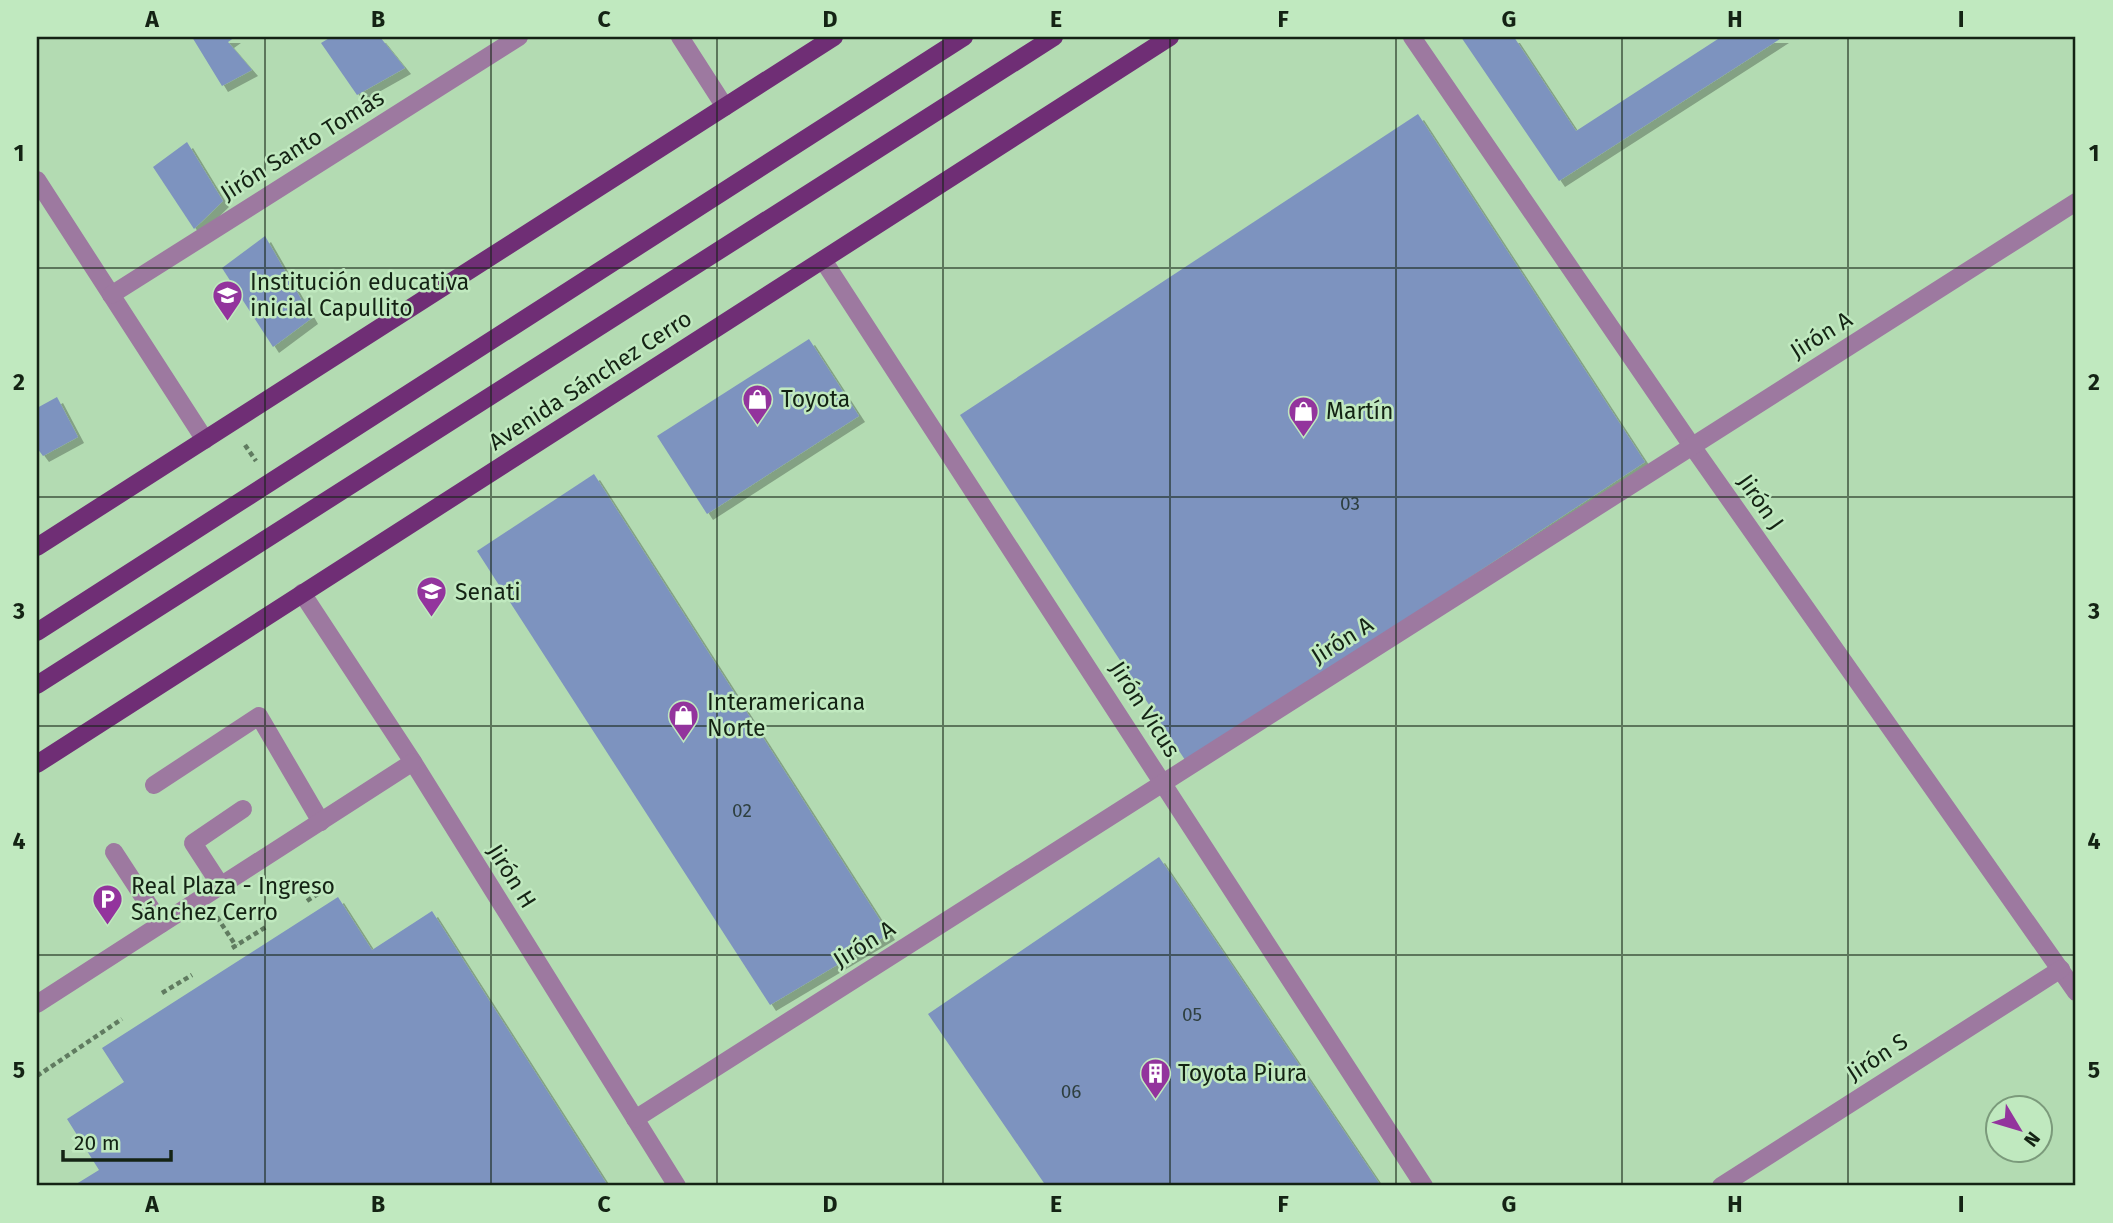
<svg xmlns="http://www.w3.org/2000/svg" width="2113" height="1223" font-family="'Fira Sans',sans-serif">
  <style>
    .building { fill: #7d93bf; filter: url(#shadow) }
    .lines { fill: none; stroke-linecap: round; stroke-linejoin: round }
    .path { stroke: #607b60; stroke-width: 4.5; stroke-dasharray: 5 3.5; stroke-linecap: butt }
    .minor { stroke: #9d79a0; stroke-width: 18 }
    .major { stroke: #6f2e75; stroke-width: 18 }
    .grid { fill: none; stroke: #142314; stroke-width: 2; stroke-opacity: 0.55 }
    .labels { text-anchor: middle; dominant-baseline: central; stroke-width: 5; stroke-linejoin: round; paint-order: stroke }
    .number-label { font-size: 19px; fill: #2e3f3f }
    .street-label { font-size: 23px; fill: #142314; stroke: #c0e9bf }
    .poi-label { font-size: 23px; fill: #142314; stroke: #c0e9bf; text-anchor: start }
    .neatline { fill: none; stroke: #142314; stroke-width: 2.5 }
    .grid-label { font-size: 23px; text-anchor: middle; font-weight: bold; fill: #142314 }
  </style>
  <defs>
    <filter id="shadow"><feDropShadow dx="6" dy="6" stdDeviation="0" flood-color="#0004"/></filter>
  </defs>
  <rect width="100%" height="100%" fill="#b3dbb2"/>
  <g class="building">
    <path d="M192 37H235L228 42 252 70 222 86Z"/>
    <path d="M331 37H380L405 68 357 95 321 43Z"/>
    <path d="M1461 37H1514L1576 131 1721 37H1783L1559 181Z"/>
    <path d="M1418 114 1645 462 1187 763 960 415Z"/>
    <path d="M187 142 223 201 194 229 153 167Z"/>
    <path d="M265 236 312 318 273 347 222 268Z"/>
    <path d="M809 339 859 416 707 514 657 436Z"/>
    <path d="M57 397 78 437 43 456 37 448V408Z"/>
    <path d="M594 474 889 934 770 1005 477 551Z"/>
    <path d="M1159 857 1381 1186H1046L928 1014Z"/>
    <path d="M338 897 372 950 432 911 608 1186H73L99 1170 67 1119 124 1082 102 1048Z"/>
  </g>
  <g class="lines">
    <g class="path">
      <path d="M245 445 256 461"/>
      <path d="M307 901 331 885"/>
      <path d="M217 917 236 946"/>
      <path d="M232 948 266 927"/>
      <path d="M162 993 192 975"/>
      <path d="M37 1076 122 1019"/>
    </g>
    <g class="minor">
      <path d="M680 37 725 107"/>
      <path d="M1412 37 1692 446 2076 992"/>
      <path d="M37 180 205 440"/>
      <path d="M823 260 1424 1186"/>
      <path d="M111 295 519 37"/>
      <path d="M302 593 413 762 677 1186"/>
      <path d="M154 785 259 716 321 822"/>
      <path d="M114 852 161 924"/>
      <path d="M221 886 193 843 243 809"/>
      <path d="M37 1004 413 762"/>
      <path d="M635 1119 2076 202"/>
      <path d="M1721 1186 2061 969"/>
    </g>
    <g class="major">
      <path d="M37 547 834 37"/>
      <path d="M37 632 964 37"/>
      <path d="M37 685 1054 37"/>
      <path d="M37 764 1170 37"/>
    </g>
  </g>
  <path class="grid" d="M265 37V1186M491 37V1186M717 37V1186M943 37V1186M1170 37V1186M1396 37V1186M1622 37V1186M1848 37V1186M37 268H2076M37 497H2076M37 726H2076M37 955H2076"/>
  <defs>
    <symbol id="school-pin" viewBox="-11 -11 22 30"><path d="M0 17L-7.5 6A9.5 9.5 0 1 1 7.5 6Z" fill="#93349d" stroke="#c0e9bf"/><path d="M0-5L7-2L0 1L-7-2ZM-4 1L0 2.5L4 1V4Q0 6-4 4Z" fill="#fff"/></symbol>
    <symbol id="shop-pin" viewBox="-11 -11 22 30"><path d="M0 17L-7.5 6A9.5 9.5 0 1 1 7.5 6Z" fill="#93349d" stroke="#c0e9bf"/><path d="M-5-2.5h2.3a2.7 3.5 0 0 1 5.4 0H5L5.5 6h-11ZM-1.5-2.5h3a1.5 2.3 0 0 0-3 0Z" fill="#fff"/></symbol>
    <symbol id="university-pin" viewBox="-11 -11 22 30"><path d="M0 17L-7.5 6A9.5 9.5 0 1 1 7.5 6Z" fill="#93349d" stroke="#c0e9bf"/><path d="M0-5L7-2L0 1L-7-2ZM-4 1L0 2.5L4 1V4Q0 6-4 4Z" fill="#fff"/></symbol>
    <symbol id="parking-pin" viewBox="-11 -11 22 30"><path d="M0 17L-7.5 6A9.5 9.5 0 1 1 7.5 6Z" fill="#93349d" stroke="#c0e9bf"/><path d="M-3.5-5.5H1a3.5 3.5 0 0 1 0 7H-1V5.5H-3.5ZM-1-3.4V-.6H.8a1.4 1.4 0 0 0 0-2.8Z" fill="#fff"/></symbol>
    <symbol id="building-pin" viewBox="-11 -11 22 30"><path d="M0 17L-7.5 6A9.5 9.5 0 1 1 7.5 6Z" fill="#93349d" stroke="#c0e9bf"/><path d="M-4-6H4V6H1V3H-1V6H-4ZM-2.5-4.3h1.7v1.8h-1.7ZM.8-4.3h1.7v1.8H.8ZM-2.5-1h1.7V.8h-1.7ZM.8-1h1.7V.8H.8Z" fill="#fff"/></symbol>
  </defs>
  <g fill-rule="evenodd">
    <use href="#school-pin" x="210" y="278" width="35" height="47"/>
    <use href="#shop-pin" x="740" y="382" width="35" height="47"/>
    <use href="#shop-pin" x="1286" y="394" width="35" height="47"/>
    <use href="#university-pin" x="414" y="574" width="35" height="47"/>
    <use href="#shop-pin" x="666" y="698" width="35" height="47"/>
    <use href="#parking-pin" x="90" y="882" width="35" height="47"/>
    <use href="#building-pin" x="1138" y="1056" width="35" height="47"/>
  </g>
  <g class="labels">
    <g class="number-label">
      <text x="1350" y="503">03</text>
      <text x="742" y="810">02</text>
      <text x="1192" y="1014">05</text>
      <text x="1071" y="1091">06</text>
    </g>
    <g class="street-label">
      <text transform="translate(302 145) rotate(-32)">Jirón Santo Tomás</text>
      <text transform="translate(1821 335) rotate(-32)">Jirón A</text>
      <text transform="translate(590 380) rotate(-33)">Avenida Sánchez Cerro</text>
      <text transform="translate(1761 502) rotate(55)">Jirón J</text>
      <text transform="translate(1342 640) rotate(-32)">Jirón A</text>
      <text transform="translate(1145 709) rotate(57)">Jirón Vicus</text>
      <text transform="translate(512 876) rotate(58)">Jirón H</text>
      <text transform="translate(864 944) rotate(-32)">Jirón A</text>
      <text transform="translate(1877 1057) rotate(-33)">Jirón S</text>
    </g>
    <g class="poi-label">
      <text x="250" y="282">Institución educativa<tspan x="250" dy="26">inicial Capullito</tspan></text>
      <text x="781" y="399">Toyota</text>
      <text x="1326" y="411">Martín</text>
      <text x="455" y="592">Senati</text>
      <text x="707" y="702">Interamericana<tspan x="707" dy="26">Norte</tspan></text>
      <text x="131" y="886">Real Plaza - Ingreso<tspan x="131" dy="26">Sánchez Cerro</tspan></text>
      <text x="1178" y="1073">Toyota Piura</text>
    </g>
  </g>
  <rect width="2113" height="1223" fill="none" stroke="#c0e9bf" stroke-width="77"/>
  <g transform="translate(2019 1129) rotate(128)"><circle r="33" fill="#c0e9bf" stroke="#7b9a7b" stroke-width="2"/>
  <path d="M0-5L12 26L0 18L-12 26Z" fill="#93349d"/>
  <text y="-10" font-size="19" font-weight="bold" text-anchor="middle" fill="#142314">N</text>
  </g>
  <path d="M63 1150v10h108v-10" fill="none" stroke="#142314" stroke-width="3.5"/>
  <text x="74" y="1150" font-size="21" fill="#142314" stroke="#c0e9bf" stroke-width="5" paint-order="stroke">20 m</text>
  <rect x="38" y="38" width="2036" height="1146" class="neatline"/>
  <g class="grid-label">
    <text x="152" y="27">A</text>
    <text x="378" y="27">B</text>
    <text x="604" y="27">C</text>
    <text x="830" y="27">D</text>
    <text x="1056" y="27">E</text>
    <text x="1283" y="27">F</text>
    <text x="1509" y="27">G</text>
    <text x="1735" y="27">H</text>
    <text x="1961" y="27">I</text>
    <text x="19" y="161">1</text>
    <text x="2094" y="161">1</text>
    <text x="19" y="390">2</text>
    <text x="2094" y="390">2</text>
    <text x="19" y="619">3</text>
    <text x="2094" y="619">3</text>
    <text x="19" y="849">4</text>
    <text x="2094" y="849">4</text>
    <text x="19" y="1078">5</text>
    <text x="2094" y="1078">5</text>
    <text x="152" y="1212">A</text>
    <text x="378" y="1212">B</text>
    <text x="604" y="1212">C</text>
    <text x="830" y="1212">D</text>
    <text x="1056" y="1212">E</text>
    <text x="1283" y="1212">F</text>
    <text x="1509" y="1212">G</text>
    <text x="1735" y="1212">H</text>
    <text x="1961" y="1212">I</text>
  </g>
</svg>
